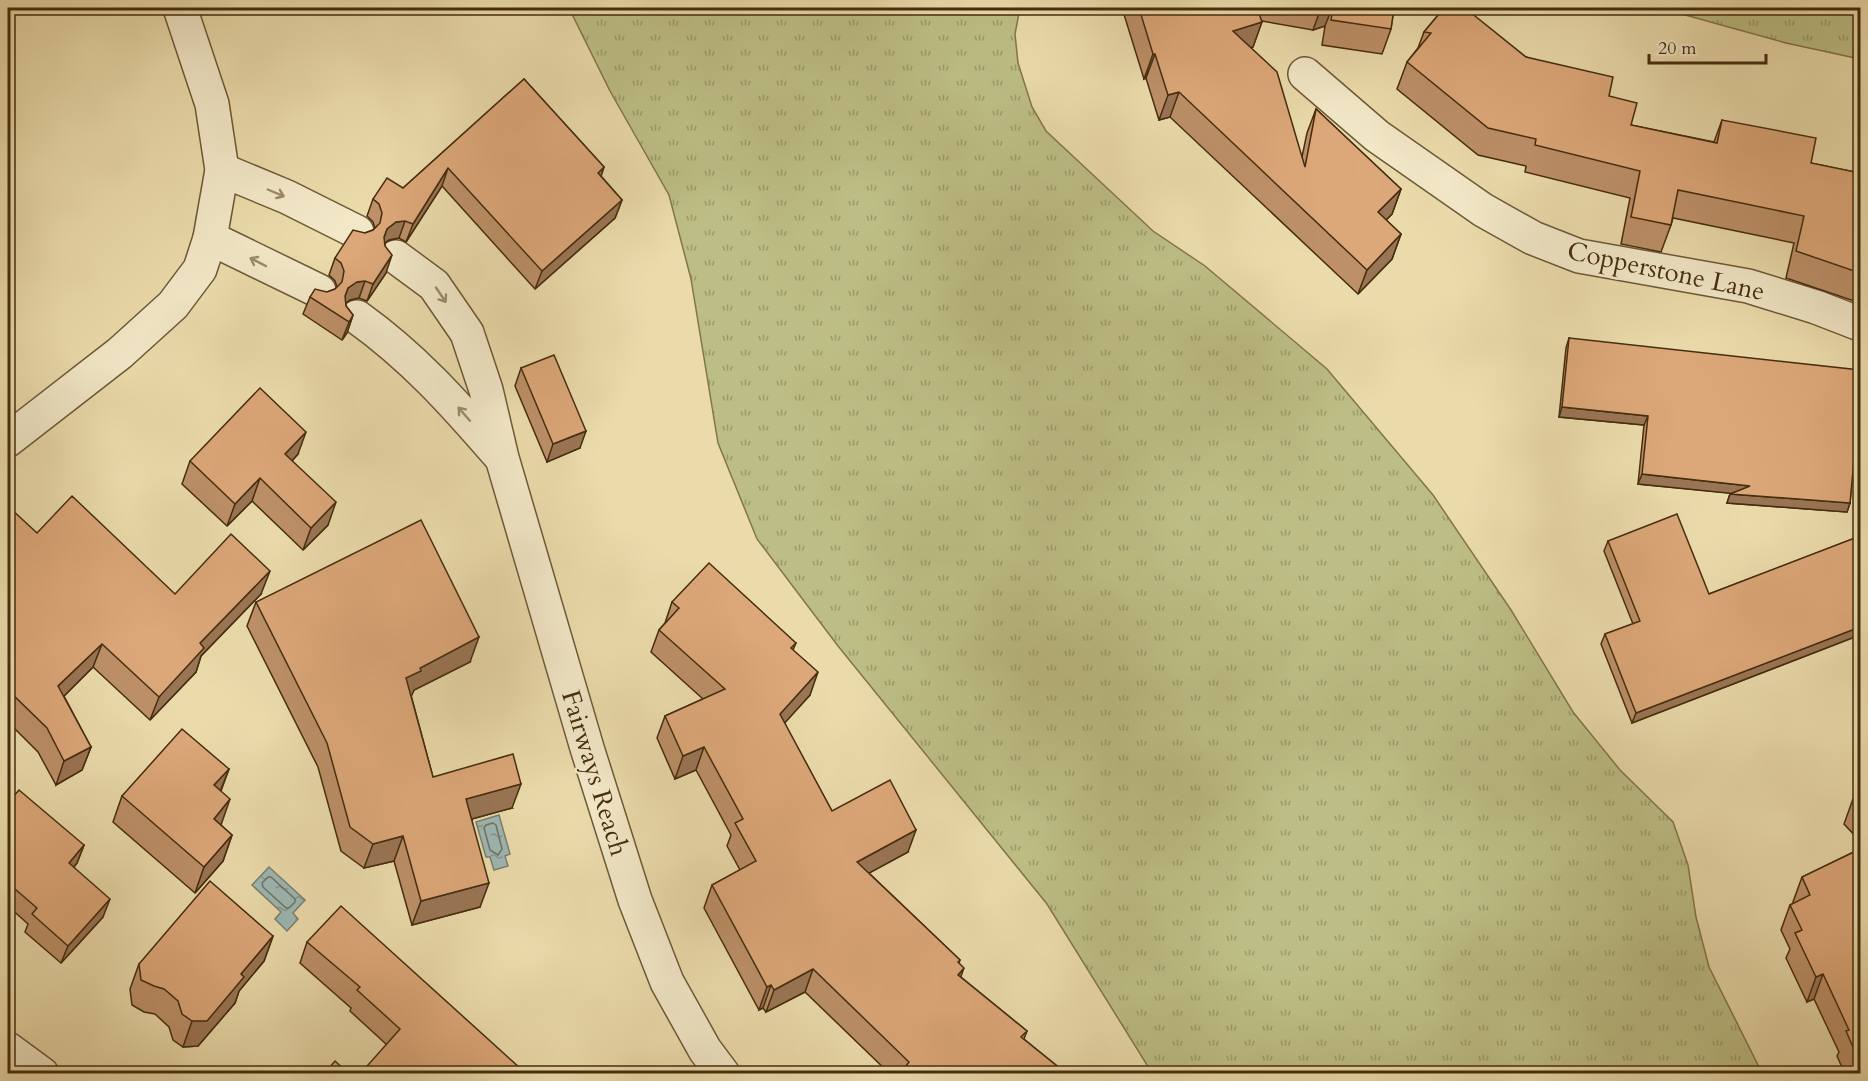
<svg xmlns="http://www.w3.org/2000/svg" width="1868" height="1081" font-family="Cardo,serif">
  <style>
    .grass { fill: url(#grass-tufts); stroke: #81764a; stroke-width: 1.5 }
    .water { fill: url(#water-ripples); stroke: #7a8072; stroke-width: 1.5 }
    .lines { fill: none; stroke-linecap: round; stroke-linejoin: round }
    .shore { stroke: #717262; stroke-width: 1.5 }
    .street-casing { stroke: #6e5836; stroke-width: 36 }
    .street { stroke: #f2e8c8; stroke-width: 33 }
    .wall { fill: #bd9068; stroke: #452d0f; stroke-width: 1.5 }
    .shaded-wall { fill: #9a7555; stroke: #452d0f; stroke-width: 1.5 }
    .building { fill: #dca779; stroke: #452d0f; stroke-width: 1.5 }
    .oneway { stroke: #9c8a6c }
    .labels { text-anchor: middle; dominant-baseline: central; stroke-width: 5; stroke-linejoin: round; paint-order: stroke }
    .street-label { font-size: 26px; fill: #452d0f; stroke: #f2e8c8 }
  </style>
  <defs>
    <pattern id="grass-tufts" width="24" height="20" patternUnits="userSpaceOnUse" patternTransform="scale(1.5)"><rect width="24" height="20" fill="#bdbe85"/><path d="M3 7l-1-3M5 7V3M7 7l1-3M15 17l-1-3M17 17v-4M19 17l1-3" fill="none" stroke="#9b9b6b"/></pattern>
    <pattern id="water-ripples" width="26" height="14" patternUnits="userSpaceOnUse" patternTransform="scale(1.5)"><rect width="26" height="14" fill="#9db8b4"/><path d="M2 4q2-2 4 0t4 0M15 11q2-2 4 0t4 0" fill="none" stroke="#829691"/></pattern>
  </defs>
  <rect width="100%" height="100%" fill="#ebdbab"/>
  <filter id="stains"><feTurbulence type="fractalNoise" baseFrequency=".00333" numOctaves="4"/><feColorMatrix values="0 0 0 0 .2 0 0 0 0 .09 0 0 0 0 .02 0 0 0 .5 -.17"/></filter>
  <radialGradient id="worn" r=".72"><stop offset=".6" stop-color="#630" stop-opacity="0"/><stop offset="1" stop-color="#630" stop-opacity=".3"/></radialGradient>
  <g class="grass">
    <path d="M569 8H1020L1015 34 1018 63 1032 107 1046 131 1153 231 1205 266 1327 369 1433 495 1511 610 1573 712 1620 770 1673 822 1688 865 1696 917 1709 967 1762 1073H1152L1047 904 838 646 757 539 718 443 691 279 669 195 610 91Z"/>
    <path d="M1660 8H1860V59L1786 43Z"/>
  </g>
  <g class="water">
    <path d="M499 815 510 854 505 856 508 866 494 870 490 857H486L476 822Z"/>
    <path d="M269 867 305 900 293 913 298 919 287 931 275 919 281 912 252 885Z"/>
  </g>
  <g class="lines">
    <g class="shore">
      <path d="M493 823 496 825 502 849 498 855 490 850 484 828 486 825Z"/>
      <path d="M268 877H271L295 899V902L289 908H286L263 887 262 883Z"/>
    </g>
    <defs>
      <g id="street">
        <path d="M1305 74 1377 136 1483 210 1533 238 1579 256 1748 286 1816 307 1860 324"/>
        <path d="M222 170 287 197 357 232"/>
        <path d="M210 238 319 291"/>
        <path d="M396 257 434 285 467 333 486 390 502 458 587 748 635 900 667 982 705 1050 723 1074"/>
        <path d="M357 317C413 357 454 403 499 455"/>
        <path d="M8 440 120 353 173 305 200 269 210 238 222 170 212 104 180 8"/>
        <path d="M8 1049 42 1074"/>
      </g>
    </defs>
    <use href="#street" class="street-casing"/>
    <use href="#street" class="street"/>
  </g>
  <g class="wall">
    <path d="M1122 8H1394L1391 29 1382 54 1322 45 1325 26 1313 30 1262 21 1253 47 1251 48 1302 157 1307 133 1316 109 1401 189 1392 214 1386 220 1401 234 1392 259 1358 294 1170 117 1159 120 1146 78 1144 79Z"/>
    <path d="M1444 8 1526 57 1609 96 1631 125 1714 142 1722 120 1811 163 1860 173V303L1786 278 1794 243 1673 218 1671 225 1661 252 1621 244 1630 198 1525 172 1526 166 1478 155 1397 89 1407 62 1418 48 1424 32Z"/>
    <path d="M524 79 604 167 601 176 622 200 615 218 535 289 442 186 406 242 399 238 389 240 385 243 386 273 367 301 359 298 350 300 346 303V306L353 315 347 333 342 340 303 314 310 297 327 292 335 289 337 287 335 281 329 275 335 258 365 233 373 230 375 228 373 222 367 216 373 199 403 188Z"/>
    <path d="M1569 338 1855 449 1850 503 1847 512 1727 503 1730 494 1731 493 1638 484 1644 425 1559 417 1566 348Z"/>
    <path d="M521 368 580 448 547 462 515 386Z"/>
    <path d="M298 454 292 461 328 525 303 550 252 501 227 526 182 484 190 461Z"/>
    <path d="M8 509 37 533 175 594H261L201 656 196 672 150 720 93 667 64 696 91 747 82 770 56 785 38 752 8 722Z"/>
    <path d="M1860 536V635L1632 723 1601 644 1605 634 1633 624 1604 551 1608 541 1709 594Z"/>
    <path d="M256 602 470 662 414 690 411 695 433 777 512 808 472 819 480 907 412 925 394 861 364 868 341 851 318 767 247 626Z"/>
    <path d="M672 602 796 643 793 650 810 695 784 723 832 811 908 852 869 873 960 960 959 963 961 977 1027 1031 1024 1039 1067 1074H890L805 992 766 1012 763 1008 759 1010 704 908 712 885 740 870 727 846 731 835 696 770 675 779 657 738 665 716 703 699 651 652 659 630 665 623Z"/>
    <path d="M229 769 221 791V825L232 835 223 861 195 893 113 822 122 796Z"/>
    <path d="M1860 791V841L1844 824 1853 799Z"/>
    <path d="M8 803 84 845 77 863 74 867 103 917 61 963 25 932 28 924 8 906Z"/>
    <path d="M1860 849V1074H1845L1837 1056 1839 1052 1814 999 1807 1002 1786 958 1790 949 1781 930 1790 905 1793 903V902L1802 877Z"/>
    <path d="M273 936 264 961 239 991 235 1003 198 1046 183 1047 173 1040 169 1027 155 1014 144 1012 132 1005 130 989 139 964Z"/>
    <path d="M307 942 520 1068 386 1044 350 1011 351 1008 300 963Z"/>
  </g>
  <g class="shaded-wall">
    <path d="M1321 8H1332L1325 26 1313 30Z"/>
    <path d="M1262 22 1253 47 1224 56 1233 31Z"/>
    <path d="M1153 54H1155L1146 78 1144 79Z"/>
    <path d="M1179 92 1170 117 1159 120 1168 95Z"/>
    <path d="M604 167 598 185V173Z"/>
    <path d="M448 168 442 186 406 242 413 224Z"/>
    <path d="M1401 189 1392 214 1369 237 1378 212Z"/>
    <path d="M622 200 615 218 535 289 542 271Z"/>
    <path d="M405 221 399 238 389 240 381 246 387 229 396 222Z"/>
    <path d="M1401 234 1392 259 1358 294 1367 270Z"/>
    <path d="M392 255 386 273 367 301 373 284Z"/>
    <path d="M365 281 359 298 350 300 342 306 348 288 357 282Z"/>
    <path d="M353 315 347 333 342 340 349 322Z"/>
    <path d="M1562 407 1648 416 1644 425 1559 417Z"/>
    <path d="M586 431 580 448 547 462 553 444Z"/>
    <path d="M306 432 298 454 277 477 285 454Z"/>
    <path d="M1856 439 1860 440V449L1852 448Z"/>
    <path d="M1642 474 1750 486 1747 495 1638 484Z"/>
    <path d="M260 478 252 501 227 526 235 504Z"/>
    <path d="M1730 494 1850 503 1847 512 1727 503Z"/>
    <path d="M336 502 328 525 303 550 311 528Z"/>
    <path d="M270 571 261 594 201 656 196 672 150 720 159 697 200 643Z"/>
    <path d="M1860 627V635L1632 723 1636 713Z"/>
    <path d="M479 637 470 662 414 690 412 695 397 702 406 678 420 668Z"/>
    <path d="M102 644 93 667 50 710 58 686Z"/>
    <path d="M818 672 810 695 772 737 780 714Z"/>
    <path d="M91 747 82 770 56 785 64 761Z"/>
    <path d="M704 747 696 770 675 779 683 756Z"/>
    <path d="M229 769 219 794 214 785Z"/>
    <path d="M521 784 512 808 457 823 466 799Z"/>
    <path d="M230 799 221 825 214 819Z"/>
    <path d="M916 830 908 852 849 884 857 862Z"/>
    <path d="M232 835 223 861 195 893 204 867Z"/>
    <path d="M403 836 394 861 364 868 373 844Z"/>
    <path d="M84 845 77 863 62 880 69 863Z"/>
    <path d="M489 883 480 907 412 925 421 901Z"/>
    <path d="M110 899 103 917 61 963 68 946Z"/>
    <path d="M273 936 264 961 239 991 235 1003 198 1046 183 1047 192 1021 241 974Z"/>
    <path d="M964 968 956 990 958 975Z"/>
    <path d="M813 969 805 992 766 1012 774 990Z"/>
    <path d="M1823 974 1814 999 1807 1002 1816 977Z"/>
    <path d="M771 985 763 1008 759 1010 767 987Z"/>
  </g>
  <g class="building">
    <path d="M1139 8H1257L1262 22 1233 31 1277 72 1305 167 1316 109 1401 189 1378 212 1401 234 1367 270 1179 92 1168 95 1155 54H1153Z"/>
    <path d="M1333 8H1394L1391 29 1331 20Z"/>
    <path d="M1444 8H1465L1526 57 1613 77 1609 96 1637 103 1631 125 1717 143 1722 120 1816 138 1811 163 1860 173V273L1796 251 1804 216 1678 190 1671 225 1631 217 1640 171 1535 145 1536 139 1488 128 1407 62 1431 33 1424 32Z"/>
    <path d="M524 79 604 167 598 173 622 200 542 271 448 168 413 224 405 221 396 222 387 229 384 237 385 246 392 255 373 284 365 281 357 282 348 288 345 296 346 306 353 315 349 322 310 297 315 289 327 292 335 289 342 282 344 271 341 263 335 258 353 230 365 233 373 230 380 223 382 213 379 204 373 199 387 178 403 188Z"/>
    <path d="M1569 338 1860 370V440L1856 439 1850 503 1730 494 1750 486 1642 474 1648 416 1562 407Z"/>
    <path d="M554 355 586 431 553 444 521 368Z"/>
    <path d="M260 388 306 432 285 454 336 502 311 528 260 478 235 504 190 461Z"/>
    <path d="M72 496 175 594 231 534 270 571 200 643 204 648 159 697 102 644 58 686 91 747 64 761 47 728 11 693 8 697V509L9 507 37 533Z"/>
    <path d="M1677 514 1709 594 1860 536V627L1636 713 1605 634 1640 621 1608 541Z"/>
    <path d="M421 520 479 637 420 668 421 671 406 678 433 777 513 754 521 784 466 799 489 883 421 901 403 836 373 844 350 827 327 743 256 602Z"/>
    <path d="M709 563 796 643 791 648 818 672 780 714 832 811 890 780 916 830 857 862 960 960 958 962 964 968 958 975 1027 1031 1021 1037 1067 1074H900L909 1062 813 969 774 990 771 985 767 987 712 885 756 861 735 823 743 819 704 747 683 756 665 716 725 689 659 630 679 608 672 602Z"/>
    <path d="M182 729 229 769 214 785 230 799 214 819 232 835 204 867 122 796Z"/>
    <path d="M19 790 84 845 69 863 110 899 68 946 32 914 37 908 8 883V803Z"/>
    <path d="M1860 791V807L1853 799Z"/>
    <path d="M1860 849V1063L1846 1031 1849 1030 1823 974 1816 977 1795 933 1802 930 1790 905 1810 895 1802 877Z"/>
    <path d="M210 881 273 936 241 974 244 977 207 1021H192L182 1014 178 1001 164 989 154 986 141 980 139 964Z"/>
    <path d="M341 906 520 1068 515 1074H360L400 1029 357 990 360 987 307 942Z"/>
    <path d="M335 1061 349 1074H324Z"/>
  </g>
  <defs><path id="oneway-shaft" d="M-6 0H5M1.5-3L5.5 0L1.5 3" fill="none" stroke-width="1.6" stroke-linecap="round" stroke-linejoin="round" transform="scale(1.5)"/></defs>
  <g class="oneway">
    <use href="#oneway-shaft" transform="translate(276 193) rotate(23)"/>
    <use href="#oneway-shaft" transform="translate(258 262) rotate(-153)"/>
    <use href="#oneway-shaft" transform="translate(441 295) rotate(56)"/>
    <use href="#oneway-shaft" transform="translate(464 414) rotate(-131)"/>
  </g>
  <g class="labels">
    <g class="street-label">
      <text transform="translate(1666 271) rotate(12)">Copperstone Lane</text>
      <text transform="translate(595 773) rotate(73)">Fairways Reach</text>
    </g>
  </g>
  <rect width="1868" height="1081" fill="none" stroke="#ebdbab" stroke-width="30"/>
  <rect x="9" y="9" width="1850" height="1063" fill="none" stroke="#452d0f" stroke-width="3"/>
  <rect x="15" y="15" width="1838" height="1051" fill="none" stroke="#452d0f" stroke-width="1.5"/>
  <path d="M1649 54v9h117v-9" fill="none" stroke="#452d0f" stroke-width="3"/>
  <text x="1658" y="54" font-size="18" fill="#452d0f" stroke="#f2e8c8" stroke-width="4.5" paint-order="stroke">20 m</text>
  <rect width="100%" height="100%" filter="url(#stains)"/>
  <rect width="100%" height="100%" fill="url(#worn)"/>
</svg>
